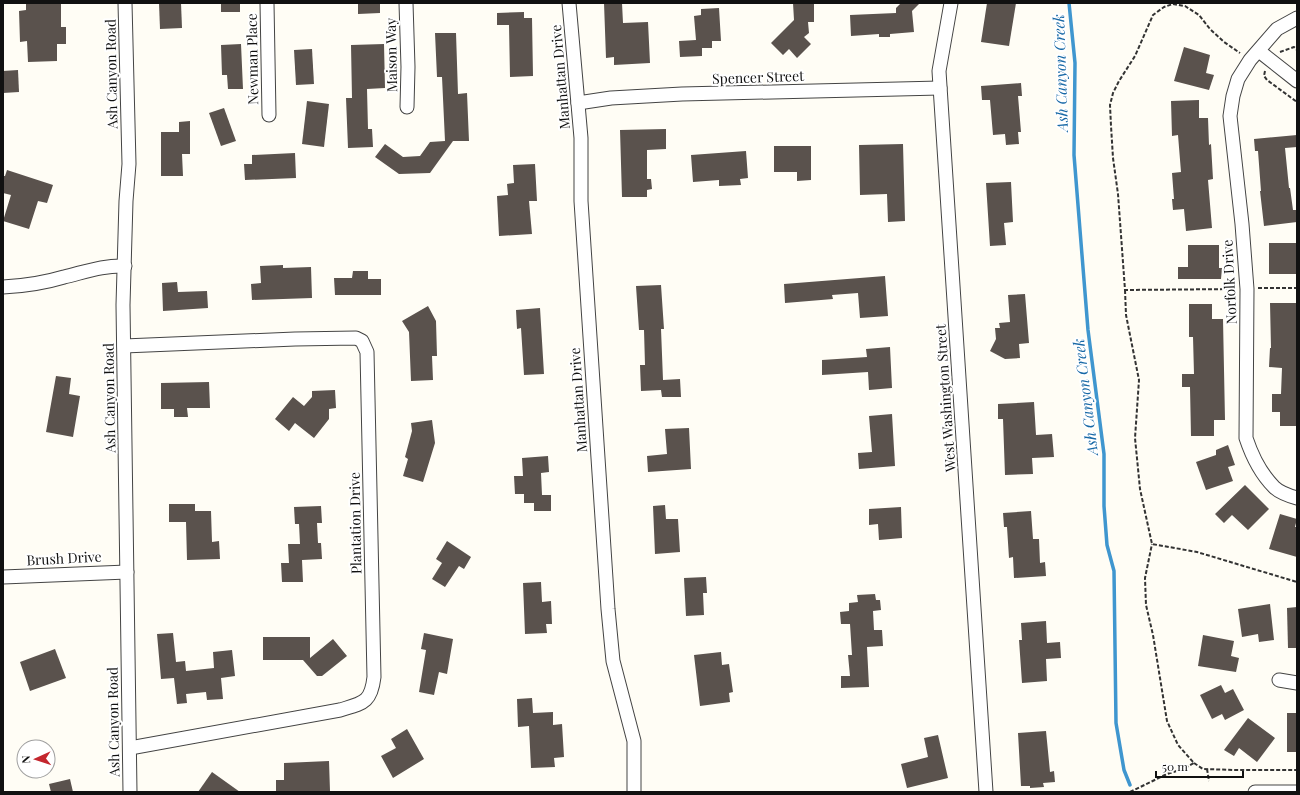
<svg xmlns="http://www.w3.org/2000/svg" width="1300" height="795" font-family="'Playfair Display',serif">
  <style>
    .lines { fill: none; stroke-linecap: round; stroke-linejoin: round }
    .stream { stroke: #3f96cf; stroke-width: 3.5 }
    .building { fill: #5a524d }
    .minor-casing { stroke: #444; stroke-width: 15 }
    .path { stroke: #333; stroke-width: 2; stroke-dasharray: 4 2; stroke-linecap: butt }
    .minor { stroke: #fff; stroke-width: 13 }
    .labels { text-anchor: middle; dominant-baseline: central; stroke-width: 4; stroke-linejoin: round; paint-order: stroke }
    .street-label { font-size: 14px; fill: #111; stroke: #fff }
    .water-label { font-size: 15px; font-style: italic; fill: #1768a6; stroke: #fff }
  </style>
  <rect width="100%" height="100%" fill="#fffdf5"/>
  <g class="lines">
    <path class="stream" d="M1069 3 1075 63 1074 155 1088 330 1104 454V506L1107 545 1114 571 1116 723 1124 770 1130 785"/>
  </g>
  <g class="building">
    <path d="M26 3H61V27H66V44H57V61L28 62 27 41 20 42 19 11 26 10Z"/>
    <path d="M159 3H181L182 28 160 29Z"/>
    <rect x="221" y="3" width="19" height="9"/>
    <path d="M358 3H380V13L358 14Z"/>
    <path d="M604 3H622L623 23 648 22 650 63 614 65V57L606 58Z"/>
    <path d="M793 3H814V22H808L809 33 804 37 811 44 797 58 789 49 783 55 771 43 794 20Z"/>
    <path d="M901 3H920L912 11 914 32 890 34V37H879V34L851 36 850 15 896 13V8Z"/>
    <path d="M987 3H1016L1009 46 981 42Z"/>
    <path d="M719 8 721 41H712V48H702V56L680 57 679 41 696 40 694 16 701 15V9Z"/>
    <path d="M524 12V18H532L533 76 510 77 509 25H497V13Z"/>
    <path d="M435 33H456L458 94 467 93 469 141H453L430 173 399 174 375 157 385 144 403 157 420 156 430 142 445 141 442 77H437Z"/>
    <path d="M241 44 243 89H228L227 75H222L221 45Z"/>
    <path d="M384 44 385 88 367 89 368 129H372L373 147 348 148 346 98H352L351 45Z"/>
    <path d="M1184 47 1210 55 1206 73 1214 75 1209 90 1174 81Z"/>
    <path d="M312 49 314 84 296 85 294 50Z"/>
    <path d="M18 70 19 92 3 93V71Z"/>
    <path d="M1021 83 1022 96H1018L1021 132H1018L1019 144 1006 145 1005 134 993 135 990 100H982L981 86Z"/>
    <path d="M1199 100V118H1208L1209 145 1211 144 1213 179 1208 180 1212 228 1186 231 1184 209 1173 210 1172 199H1174L1172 173 1181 172 1178 135 1172 136 1171 101Z"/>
    <path d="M307 101 329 104 324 147 302 144Z"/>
    <path d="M224 108 236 141 221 146 209 113Z"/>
    <path d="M190 121V154H182L183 176H161V132H179V122Z"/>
    <path d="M666 129V149L647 150V179H651L652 189 647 190V197H622L620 130Z"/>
    <path d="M1297 135V147L1285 148 1289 188H1290L1293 210H1297V222L1264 226 1260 191H1261L1258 151H1255L1254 139Z"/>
    <path d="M903 144 905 221 888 222 887 194 860 195 859 145Z"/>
    <path d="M774 146H811V180L797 181V172H774Z"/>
    <path d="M746 151 748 178 740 179 741 185 719 186V180L693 182 691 155Z"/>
    <path d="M295 153 296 178 245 180 244 164H252V155Z"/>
    <path d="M535 164 537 201H529L532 234 499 236 497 196 508 195 507 184 514 183 513 165Z"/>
    <path d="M7 170 53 185 47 203 38 201 29 229 3 221 11 195 3 193V176H5Z"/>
    <path d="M1011 182 1013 222 1004 223 1006 245 990 246 986 183Z"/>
    <rect x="1269" y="243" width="28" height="31"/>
    <path d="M1188 245H1219V268H1222L1221 279H1178V267H1188Z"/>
    <path d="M283 265V268L311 267 312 298 252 300 251 284 261 283 260 266Z"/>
    <path d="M353 271H368V279H381V295H335L334 278H352Z"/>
    <path d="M885 276 888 316 860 318 858 293 832 295 833 299 785 303 784 284Z"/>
    <path d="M177 282 178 292 207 291 208 308 163 311 162 283Z"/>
    <path d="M661 285 664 329H661L663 380 680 379 681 397H662L661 390 641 391 640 365H645L644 330H639L636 286Z"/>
    <path d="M1025 294 1029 343 1019 344 1020 358 1005 359 990 351 996 339 995 328H1000L999 323 1010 322 1008 295Z"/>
    <path d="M1270 303H1297V426H1280V412H1272V394H1281L1282 368 1269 367 1270 348H1271Z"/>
    <path d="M1189 304H1212V319H1223L1225 420H1214V436H1191L1190 387H1182V374H1194L1193 337H1189Z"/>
    <path d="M428 306 436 321 437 356H432L433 380 411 381 409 332 402 321Z"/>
    <path d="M540 308 544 374 524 375 521 328 517 329 516 310Z"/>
    <path d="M890 347 892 388 869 390 868 372 822 375V360L867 357 866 349Z"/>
    <path d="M56 376 71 378 69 394 80 396 73 437 46 432Z"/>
    <path d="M209 382 210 408H187L188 417H174V409H161V383Z"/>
    <path d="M335 390 336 408 329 409V419L314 438 295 423 289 431 275 419 293 397 304 406 312 397V391Z"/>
    <path d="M1034 402 1036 435 1052 434 1054 457 1032 458 1033 474 1005 475 1003 419H998V404Z"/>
    <path d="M892 414 895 466 859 469 858 453 872 452 869 416Z"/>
    <path d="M432 420 435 443 423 482 403 476 408 459 405 457 412 431 411 423Z"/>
    <path d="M689 428 691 469 648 472 647 456 667 454 665 429Z"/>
    <path d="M1228 445 1235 465 1228 467 1233 481 1206 490 1196 462 1216 455V450Z"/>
    <path d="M548 456 549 472 541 473 542 495H551V511H534V503H524V494H515L514 476H523L522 458Z"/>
    <path d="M1245 485 1269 509 1248 530 1232 515 1224 523 1215 514Z"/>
    <path d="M169 504H195V511H211L212 542 219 541 220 559 187 560 186 522H169Z"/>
    <path d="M665 505 666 519H678L680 552 655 554 653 506Z"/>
    <path d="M321 506 322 523H317L318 543H321L322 559 302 560 303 582H282L281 563H289L288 544H300L299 524H295L294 507Z"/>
    <path d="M901 507 902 538 879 540 878 524 869 525V509Z"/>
    <path d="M1031 511 1033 539H1039L1040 563 1045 562 1046 576 1014 578 1013 557 1009 558 1007 527H1004L1003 513Z"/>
    <path d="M1280 514 1297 519 1295 527H1297V557L1269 549Z"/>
    <path d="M447 541 471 557 464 569 459 566 445 587 432 579 442 563 436 559Z"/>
    <path d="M706 577 707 593H703L704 615 686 616 684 578Z"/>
    <path d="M541 582 542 602 551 601 552 624H546L547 633 525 634 523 583Z"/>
    <path d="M875 594 876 600H880L881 610 873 611 874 630H882L883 646 867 647 869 687 841 688V676H850L848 655H852L850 624H841L840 612 849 611V603L858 602 857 595Z"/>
    <path d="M1270 604 1274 640 1259 642 1258 634 1242 637 1238 609Z"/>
    <path d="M1297 607V648H1288L1287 608Z"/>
    <path d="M1046 621 1047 643 1060 642 1061 658 1046 659 1047 681 1022 683 1019 640H1022L1021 623Z"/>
    <path d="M173 633 176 662 185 661 186 671 214 668 213 652 232 650 235 676 221 678 223 699 207 700 206 692 186 694 187 703 177 704 174 678 161 679 157 634Z"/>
    <path d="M424 633 453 639 447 674 439 672 434 695 419 692 426 650 421 649Z"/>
    <path d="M1203 635 1234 641 1231 656 1239 658 1236 672 1198 666Z"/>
    <path d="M263 637H310V658L333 639 347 656 322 676H317L303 660H263Z"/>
    <path d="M55 649 66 678 30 691 20 662Z"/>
    <path d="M721 652 722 665 729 664 733 692 729 693 730 702 700 706 694 655Z"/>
    <path d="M1221 685 1225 693 1233 689 1244 710 1225 720 1222 714 1212 719 1200 695Z"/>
    <path d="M532 698 533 713 553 712V725L562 724 564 757 554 758 555 767 531 768 529 726 518 727 517 699Z"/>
    <rect x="1287" y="713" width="10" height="39"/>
    <path d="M1248 718 1275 738 1257 762 1239 748 1234 756 1224 750Z"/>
    <path d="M407 729 424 759 393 778 381 756 396 748 391 739Z"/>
    <path d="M1046 731 1050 772 1054 771 1055 782 1043 783 1044 787 1030 788V786H1021L1018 733Z"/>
    <path d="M938 735 948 778 907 788 901 764 928 757 924 738Z"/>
    <path d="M329 761 330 791 276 792V780H284V763Z"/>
    <path d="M212 772 240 792H198Z"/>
    <path d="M70 779 73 792H51L49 784Z"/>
  </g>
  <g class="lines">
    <defs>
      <g id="minor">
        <path d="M125 3 129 164 126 201 123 305 130 792"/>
        <path d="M267 3 269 115"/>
        <path d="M406 3 408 67 407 107"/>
        <path d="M569 3 581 138V201L608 609 613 661 634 741V792"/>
        <path d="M951 3 939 71 986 792"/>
        <path d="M1297 18 1277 29 1250 60 1238 79 1233 96 1230 116 1242 224 1247 289 1246 438C1252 456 1261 474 1274 487 1280 493 1290 496 1297 498"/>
        <path d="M1259 51 1297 81"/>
        <path d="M578 103 611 98 682 94 940 88"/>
        <path d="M3 287C24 286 44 283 64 277 85 272 104 265 125 266"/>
        <path d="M124 346 295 339 356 338 362 341 367 352 374 677C371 703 363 703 340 710L130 748"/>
        <path d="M3 577 127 572"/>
        <path d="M1279 680 1297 683"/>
        <path d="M1255 792H1297"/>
      </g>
    </defs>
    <use href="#minor" class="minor-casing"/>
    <g class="path">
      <path d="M1280 52 1294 47 1297 50"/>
      <path d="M1265 71 1264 76 1267 80 1297 102"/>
      <path d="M1258 288H1297"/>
      <path d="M1236 289 1125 290 1118 194 1113 158 1111 126 1110 105 1113 93 1119 81 1135 56 1153 15 1164 7 1173 4 1185 6 1199 15 1210 29 1224 42 1240 53"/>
      <path d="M1125 290 1126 315 1139 380 1135 438 1140 489 1152 544 1197 552 1297 582"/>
      <path d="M1194 763 1203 769 1235 770H1297"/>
      <path d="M1207 769 1209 781"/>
      <path d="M1130 792 1167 774 1183 769 1194 763 1178 745 1167 721 1153 635 1146 605 1145 578 1152 544"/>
    </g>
    <use href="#minor" class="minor"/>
  </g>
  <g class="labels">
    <g class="street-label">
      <text transform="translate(391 55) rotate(-91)">Maison Way</text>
      <text transform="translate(252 59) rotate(-91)">Newman Place</text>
      <text transform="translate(111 74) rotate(-91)">Ash Canyon Road</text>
      <text transform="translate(560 77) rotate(-95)">Manhattan Drive</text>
      <text transform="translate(758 77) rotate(-2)">Spencer Street</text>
      <text transform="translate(1229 282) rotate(-93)">Norfolk Drive</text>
      <text transform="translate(109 398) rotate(-91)">Ash Canyon Road</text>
      <text transform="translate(945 398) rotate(-94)">West Washington Street</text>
      <text transform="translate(578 400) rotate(-94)">Manhattan Drive</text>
      <text transform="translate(355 523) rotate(-91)">Plantation Drive</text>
      <text transform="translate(64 558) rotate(-3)">Brush Drive</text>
      <text transform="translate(113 722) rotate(-91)">Ash Canyon Road</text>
    </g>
    <g class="water-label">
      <text transform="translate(1060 73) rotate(-92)">Ash Canyon Creek</text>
      <text transform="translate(1085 397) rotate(-97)">Ash Canyon Creek</text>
    </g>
  </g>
  <rect width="1300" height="795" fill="none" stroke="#111111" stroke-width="8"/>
  <g transform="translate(36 759) rotate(267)"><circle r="19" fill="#ffffff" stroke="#a0a0a0"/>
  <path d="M0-3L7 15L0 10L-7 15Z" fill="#c4262e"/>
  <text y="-6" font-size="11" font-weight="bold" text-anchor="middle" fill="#111111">N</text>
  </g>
  <path d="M1156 771v6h87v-6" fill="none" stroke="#111111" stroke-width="2"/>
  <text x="1162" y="771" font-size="12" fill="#111111" stroke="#ffffff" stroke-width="3" paint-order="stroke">50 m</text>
</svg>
